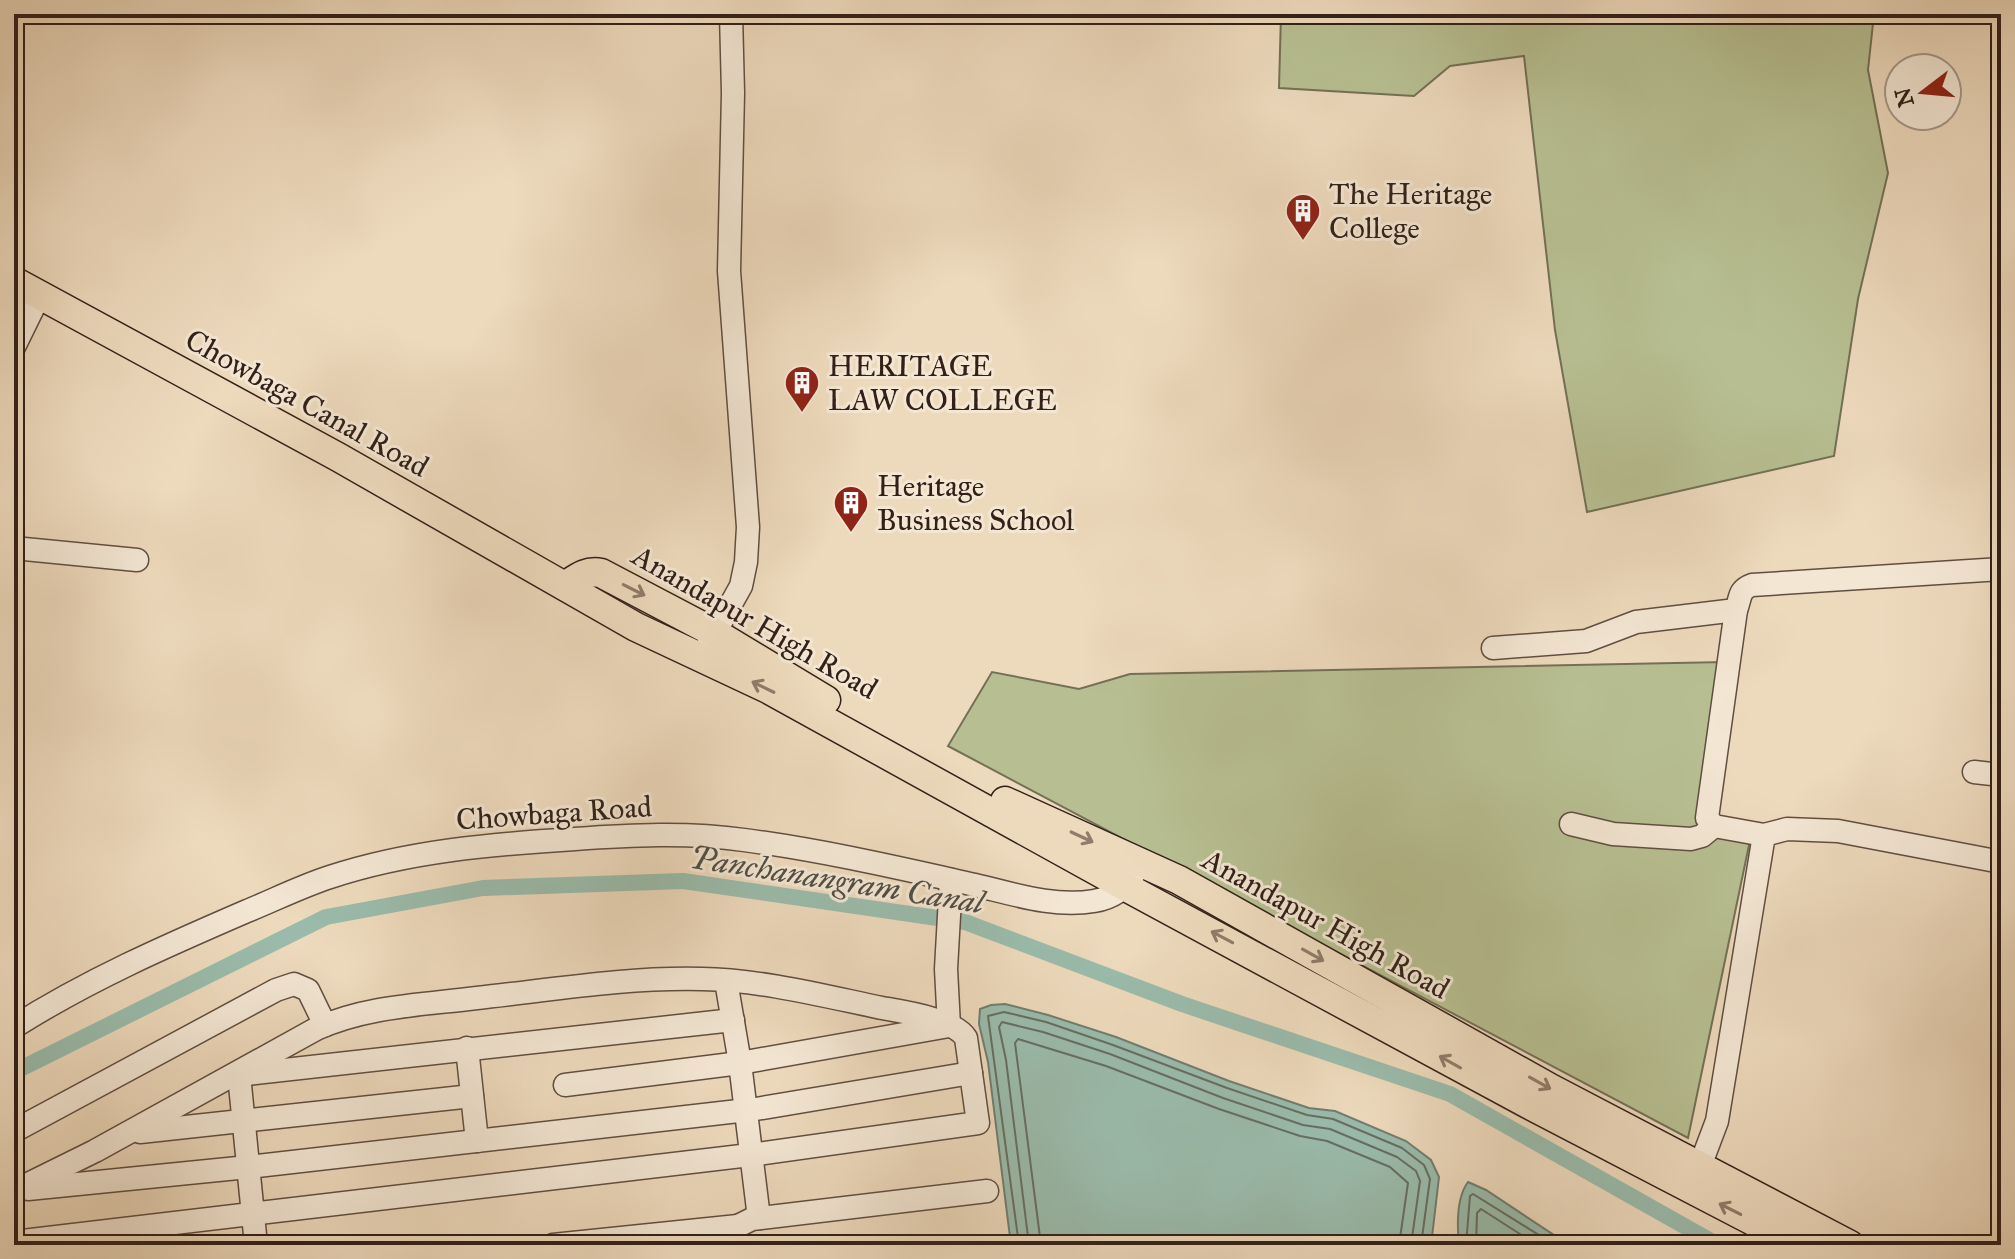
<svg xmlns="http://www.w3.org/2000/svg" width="2015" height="1259" font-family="'IM FELL Great Primer',serif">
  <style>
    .green { fill: #b7bf92; stroke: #747056; stroke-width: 2 }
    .water { fill: #9abbab; stroke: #707d71; stroke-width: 2 }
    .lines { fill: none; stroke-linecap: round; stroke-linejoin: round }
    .shore { stroke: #666e62; stroke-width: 2 }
    .canal { stroke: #9abbab; stroke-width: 16 }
    .minor-casing { stroke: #614e42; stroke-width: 25 }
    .major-casing { stroke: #322019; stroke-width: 31 }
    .minor { stroke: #f3e6d3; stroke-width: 22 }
    .major { stroke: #edd9bc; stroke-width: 28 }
    .oneway { stroke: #907c6a }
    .labels { text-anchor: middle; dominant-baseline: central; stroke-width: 6; stroke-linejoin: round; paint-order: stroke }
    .poi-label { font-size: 30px; fill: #322019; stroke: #f3e6d3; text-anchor: start }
    .street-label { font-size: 30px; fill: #322019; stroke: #f3e6d3 }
    .water-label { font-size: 32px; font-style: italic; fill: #514e45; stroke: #f3e6d3 }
  </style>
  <rect width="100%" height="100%" fill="#edd9bc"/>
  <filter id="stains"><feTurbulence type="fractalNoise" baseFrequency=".0025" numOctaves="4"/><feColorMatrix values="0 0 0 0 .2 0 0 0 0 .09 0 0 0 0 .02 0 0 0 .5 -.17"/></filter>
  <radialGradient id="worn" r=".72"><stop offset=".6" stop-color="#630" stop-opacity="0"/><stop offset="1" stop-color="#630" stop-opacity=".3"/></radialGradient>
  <g class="green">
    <path d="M1281 14H1874L1868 70 1888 173 1858 299 1834 456 1587 512 1555 330 1524 56 1450 66 1414 96 1279 88Z"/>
    <path d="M1725 662 1706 815 1753 826 1688 1138 948 746 992 672 1079 689 1130 674Z"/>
  </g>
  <g class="water">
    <path d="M1005 1004 1048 1015 1116 1037 1229 1081 1309 1108 1335 1111 1406 1141 1431 1160 1439 1177 1432 1237 1428 1245H1011L988 1062 979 1024 980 1009 991 1005Z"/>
    <path d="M1468 1182 1486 1190 1569 1245H1459C1457 1225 1456 1198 1468 1182Z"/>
  </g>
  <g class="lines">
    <g class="shore">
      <path d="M1019 1245 988 1016 1004 1012 1046 1022 1113 1045 1227 1088 1307 1115 1333 1119 1402 1148 1424 1165 1430 1179 1421 1245"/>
      <path d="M1029 1245 1006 1060 999 1027 1002 1022 1043 1032 1110 1054 1223 1098 1303 1125 1330 1129 1397 1157 1416 1171 1420 1181 1411 1245"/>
      <path d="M1041 1245 1015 1043 1018 1039 1106 1066 1219 1109 1300 1136 1327 1141 1390 1167 1408 1183 1399 1245"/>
      <path d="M1466 1245 1470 1196 1473 1194 1555 1245"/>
      <path d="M1476 1245 1477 1213 1481 1209 1537 1245"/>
    </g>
    <path class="canal" d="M14 1072 326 917 483 888 683 881 965 922 1182 1004 1450 1094 1718 1245"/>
    <defs>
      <g id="minor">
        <path d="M14 347 39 296"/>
        <path d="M14 548 137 560"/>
        <path d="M1736 610 1707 818 1714 826 1764 835"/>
        <path d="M707 647 741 586 746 562 748 527 729 271 733 93 731 14"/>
        <path d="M1493 648 1586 641 1636 622 1736 610C1741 598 1738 590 1752 585L2001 569"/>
        <path d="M1974 772 2001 775"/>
        <path d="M1571 824 1613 834 1691 839 1702 836 1714 826"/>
        <path d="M726 981 740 1063 759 1218"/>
        <path d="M14 1027C88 980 166 946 247 911 274 900 302 886 330 877 409 851 493 844 575 839 630 835 688 832 744 840 821 850 899 868 975 885 1013 894 1055 908 1094 901 1112 898 1124 890 1133 875"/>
        <path d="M467 1048 477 1141"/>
        <path d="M247 1074 733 1020"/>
        <path d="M239 1075 256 1245"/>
        <path d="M565 1085 740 1063 949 1026 946 969 951 880"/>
        <path d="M14 1131 276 990 294 984 308 990 325 1025"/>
        <path d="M140 1132 472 1096"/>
        <path d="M1700 1166 1717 1121 1764 835 1787 829 1838 831 2001 862"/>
        <path d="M28 1189 248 1167 756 1109 971 1073"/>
        <path d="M14 1242 750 1155 978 1123 966 1038C954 1019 904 1012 882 1008 824 996 762 980 702 979 627 977 551 990 477 998 422 1005 366 1006 316 1029L95 1151 14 1191"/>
        <path d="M553 1245 738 1226"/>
        <path d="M720 1245 738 1226 752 1219 987 1191"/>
      </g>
      <g id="major">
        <path d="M14 281 338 457 636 627 768 689 1126 887 1528 1104 1799 1245"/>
        <path d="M565 586C577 578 586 570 601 573L715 633 826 700"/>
        <path d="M1005 801 1179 880 1552 1089 1850 1245"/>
      </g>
    </defs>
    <use href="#minor" class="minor-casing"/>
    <use href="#major" class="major-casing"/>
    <use href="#minor" class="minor"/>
    <use href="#major" class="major"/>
  </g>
  <defs><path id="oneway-shaft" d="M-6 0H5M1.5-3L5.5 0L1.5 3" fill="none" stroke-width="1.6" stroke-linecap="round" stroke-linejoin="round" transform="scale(2)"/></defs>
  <g class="oneway">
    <use href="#oneway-shaft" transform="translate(634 590) rotate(27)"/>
    <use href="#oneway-shaft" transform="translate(763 687) rotate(-154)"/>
    <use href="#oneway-shaft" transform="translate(1082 837) rotate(25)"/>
    <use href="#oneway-shaft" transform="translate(1222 937) rotate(-152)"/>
    <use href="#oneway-shaft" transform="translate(1313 955) rotate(29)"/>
    <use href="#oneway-shaft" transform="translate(1450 1062) rotate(-151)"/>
    <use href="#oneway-shaft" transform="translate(1540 1083) rotate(29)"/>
    <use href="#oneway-shaft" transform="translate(1730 1209) rotate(-153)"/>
  </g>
  <defs>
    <symbol id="building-pin" viewBox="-11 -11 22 30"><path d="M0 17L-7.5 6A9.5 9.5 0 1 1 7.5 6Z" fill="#8f2418" stroke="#f3e6d3"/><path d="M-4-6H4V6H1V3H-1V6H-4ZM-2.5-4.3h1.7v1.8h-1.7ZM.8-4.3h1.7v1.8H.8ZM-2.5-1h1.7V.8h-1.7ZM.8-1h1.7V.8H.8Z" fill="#fff"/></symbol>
  </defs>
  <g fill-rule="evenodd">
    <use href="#building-pin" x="1283" y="191" width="40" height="54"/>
    <use href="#building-pin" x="782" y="363" width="40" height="54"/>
    <use href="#building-pin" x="831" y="483" width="40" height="54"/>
  </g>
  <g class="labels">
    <g class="poi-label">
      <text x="1329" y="194">The Heritage<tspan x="1329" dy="34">College</tspan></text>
      <text x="828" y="366">HERITAGE<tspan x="828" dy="34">LAW COLLEGE</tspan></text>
      <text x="877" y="486">Heritage<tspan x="877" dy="34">Business School</tspan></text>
    </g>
    <g class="street-label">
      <text transform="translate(307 403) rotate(29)">Chowbaga Canal Road</text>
      <text transform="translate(755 622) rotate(30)">Anandapur High Road</text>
      <text transform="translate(554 813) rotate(-4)">Chowbaga Road</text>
      <text transform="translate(1326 924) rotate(29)">Anandapur High Road</text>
    </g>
    <g class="water-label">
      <text transform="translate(837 880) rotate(9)">Panchanangram Canal</text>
    </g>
  </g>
  <rect width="2015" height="1259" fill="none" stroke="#edd9bc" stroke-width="48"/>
  <rect x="16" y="16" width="1983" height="1227" fill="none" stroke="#322019" stroke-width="4"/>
  <rect x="24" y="24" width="1967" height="1211" fill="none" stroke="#322019" stroke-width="2"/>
  <g transform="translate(1923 92) rotate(254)"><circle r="38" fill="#f3e6d3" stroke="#a69789" stroke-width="2"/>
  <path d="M0-6L14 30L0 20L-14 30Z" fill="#8f2418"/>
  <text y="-12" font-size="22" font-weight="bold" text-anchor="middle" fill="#322019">N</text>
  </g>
  <rect width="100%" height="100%" filter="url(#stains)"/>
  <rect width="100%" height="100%" fill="url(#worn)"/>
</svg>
